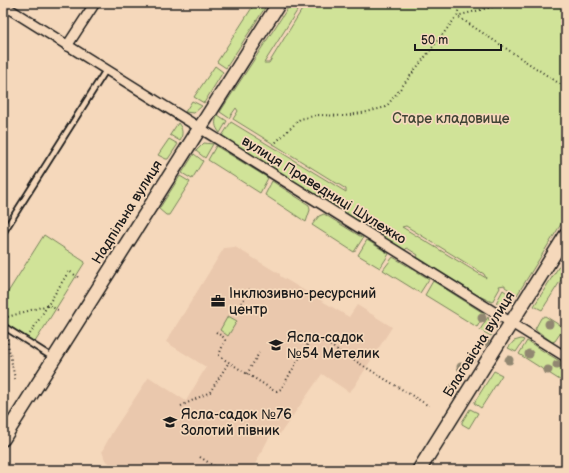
<svg xmlns="http://www.w3.org/2000/svg" width="569" height="473" font-family="'Balsamiq Sans',sans-serif">
  <style>
    .built { fill: #eac8ad }
    .green { fill: #d0e398; stroke: #76805a; fill-rule: evenodd }
    .lines { fill: none; stroke-linecap: round; stroke-linejoin: round }
    .lane-casing { stroke: #1c1c1c; stroke-width: 8 }
    .street-casing { stroke: #1c1c1c; stroke-width: 12 }
    .secondary-casing { stroke: #1c1c1c; stroke-width: 16 }
    .path { stroke: #1c1c1c; stroke-width: 2; stroke-dasharray: 1 3; stroke-linecap: butt }
    .lane { stroke: #f5d8bb; stroke-width: 4.5 }
    .street { stroke: #f5d8bb; stroke-width: 9 }
    .secondary { stroke: #f5d8bb; stroke-width: 13 }
    .tree { fill: #918771 }
    .labels { text-anchor: middle; dominant-baseline: central; stroke-width: 3.5; stroke-linejoin: round; paint-order: stroke }
    .park-label { font-size: 14px; fill: #404435; stroke: #f5d8bb }
    .street-label { font-size: 14px; fill: #1c1c1c; stroke: #f5d8bb }
    .poi-label { font-size: 14px; fill: #1c1c1c; stroke: #f5d8bb; text-anchor: start }
  </style>
  <rect width="100%" height="100%" fill="#f5d8bb"/>
  <filter id="ink" filterUnits="userSpaceOnUse"><feTurbulence type="fractalNoise" baseFrequency=".025" numOctaves="2"/><feDisplacementMap in="SourceGraphic" scale="8" xChannelSelector="R" yChannelSelector="G"/><feConvolveMatrix kernelMatrix="1 2 1 2 8 2 1 2 1" color-interpolation-filters="sRGB"/></filter>
  <g filter="url(#ink)">
    <path class="built" d="M235 247 278 273 280 274V276L349 317 357 305 392 327 354 387 349 392 322 374 282 431 279 435 272 432 252 470H238L234 468 232 470H119L105 460 102 451 113 431 149 377 186 401 206 367 166 342 224 248Z"/>
    <g class="green">
      <path d="M255 3H268L226 68 217 62Z"/>
      <path d="M291 3H302L264 63H269L306 3H566V216L517 295 505 287V285L499 286 500 288 492 302 479 296 417 257 418 255 407 248 405 250 222 136 231 122 346 192V189L233 119 238 111 236 108 229 118 220 112ZM406 226 484 274 486 278 402 227Z"/>
      <path d="M215 66 223 72 204 103 194 97Z"/>
      <path d="M192 101 202 106 194 113 185 112Z"/>
      <path d="M218 115 227 121 220 133C215 127 214 122 218 115Z"/>
      <path d="M178 123C183 129 183 134 180 141L170 135Z"/>
      <path d="M169 139 178 144 168 159H166L158 155Z"/>
      <path d="M204 143 213 144 205 158 196 151Z"/>
      <path d="M216 146 268 178 260 193 208 160Z"/>
      <path d="M194 154 203 161 192 179 182 173Z"/>
      <path d="M180 176 190 182 169 215H166L159 209Z"/>
      <path d="M272 181 309 205 310 210 306 222 265 195Z"/>
      <path d="M324 214 363 238 354 252 312 225 319 216Z"/>
      <path d="M44 235 85 262 35 342 3 322V300Z"/>
      <path d="M367 240 389 254 380 268 358 255Z"/>
      <path d="M566 255V272L542 310 534 306Z"/>
      <path d="M393 257 429 279 420 293 383 270Z"/>
      <path d="M433 281 485 314 477 327 425 295Z"/>
      <path d="M503 290 514 298 508 302 496 303Z"/>
      <path d="M228 316 237 321 228 336 220 330Z"/>
      <path d="M545 316 564 328 555 341 552 342 535 329 541 318Z"/>
      <path d="M488 317 492 329 491 336 480 330Z"/>
      <path d="M521 339 524 340 516 352 508 348 514 341Z"/>
      <path d="M527 341 566 365V384L519 354Z"/>
      <path d="M494 371 502 375 481 408 474 403Z"/>
      <path d="M470 409 478 413 469 428 462 424V422Z"/>
    </g>
    <g class="lines">
      <defs>
        <g id="lane">
          <path d="M3 233 106 70"/>
          <path d="M3 326 52 357"/>
        </g>
        <g id="street">
          <path d="M3 5 566 357"/>
          <path d="M67 46 95 3"/>
        </g>
        <g id="secondary">
          <path d="M3 439 279 3"/>
          <path d="M419 470 566 235"/>
        </g>
      </defs>
      <use href="#lane" class="lane-casing"/>
      <use href="#street" class="street-casing"/>
      <use href="#secondary" class="secondary-casing"/>
      <g class="path">
        <path d="M460 3 457 16 566 88"/>
        <path d="M273 145 300 119 319 115 344 116 367 112 386 107 457 16 507 3"/>
        <path d="M237 310 250 289"/>
        <path d="M4 318 48 305 58 310"/>
        <path d="M216 332 223 337 225 340 219 355 222 358 273 390 277 391 281 389 313 335 429 406"/>
        <path d="M30 334 69 271 78 277"/>
        <path d="M7 339 15 379"/>
        <path d="M247 374 259 353"/>
        <path d="M181 406 210 392 229 362"/>
        <path d="M200 457 217 468"/>
      </g>
      <use href="#lane" class="lane"/>
      <use href="#street" class="street"/>
      <use href="#secondary" class="secondary"/>
    </g>
    <g class="tree">
      <circle cx="482" cy="318" r="4.5"/>
      <circle cx="549" cy="324" r="4.5"/>
      <circle cx="485" cy="342" r="4.5"/>
      <circle cx="529" cy="354" r="4.5"/>
      <circle cx="471" cy="359" r="4.5"/>
      <circle cx="509" cy="360" r="4.5"/>
      <circle cx="557" cy="365" r="4.5"/>
      <circle cx="461" cy="367" r="4.5"/>
      <circle cx="548" cy="370" r="4.5"/>
      <circle cx="454" cy="388" r="4.5"/>
    </g>
  </g>
  <defs>
    <symbol id="office-bare" viewBox="-9 -9 18 18"><path d="M-6-3h4V-5.5h4V-3h4V5H-6ZM-1-4.5V-3h2v-1.5ZM-6 0V1H6V0Z" fill="#1c1c1c" stroke="#f5d8bb" stroke-width="2.5" paint-order="stroke"/></symbol>
    <symbol id="school-bare" viewBox="-9 -9 18 18"><path d="M0-5L7-2L0 1L-7-2ZM-4 1L0 2.5L4 1V4Q0 6-4 4Z" fill="#1c1c1c" stroke="#f5d8bb" stroke-width="2.5" paint-order="stroke"/></symbol>
  </defs>
  <g fill-rule="evenodd">
    <use href="#office-bare" x="208" y="291" width="20" height="20"/>
    <use href="#school-bare" x="266" y="335" width="20" height="20"/>
    <use href="#school-bare" x="160" y="412" width="20" height="20"/>
  </g>
  <g class="labels">
    <g class="park-label">
      <text x="451" y="118">Старе кладовище</text>
    </g>
    <g class="street-label">
      <text transform="translate(324 190) rotate(32)">вулиця Праведниці Шулежко</text>
      <text transform="translate(127 212) rotate(-58)">Надпільна вулиця</text>
      <text transform="translate(479 344) rotate(-58)">Благовісна вулиця</text>
    </g>
    <g class="poi-label">
      <text x="229" y="293">Інклюзивно-ресурсний<tspan x="229" dy="16">центр</tspan></text>
      <text x="287" y="337">Ясла-садок<tspan x="287" dy="16">№54 Метелик</tspan></text>
      <text x="181" y="414">Ясла-садок №76<tspan x="181" dy="16">Золотий півник</tspan></text>
    </g>
  </g>
  <rect width="569" height="473" fill="none" stroke="#f5d8bb" stroke-width="16"/>
  <rect x="8" y="8" width="553" height="457" fill="none" stroke="#1c1c1c" stroke-width="1.5" filter="url(#ink)"/>
  <path d="M415 44v6h86v-6" fill="none" stroke="#1c1c1c" stroke-width="2"/>
  <text x="421" y="44" font-size="12" fill="#1c1c1c" stroke="#f5d8bb" stroke-width="3" paint-order="stroke">50 m</text>
</svg>
